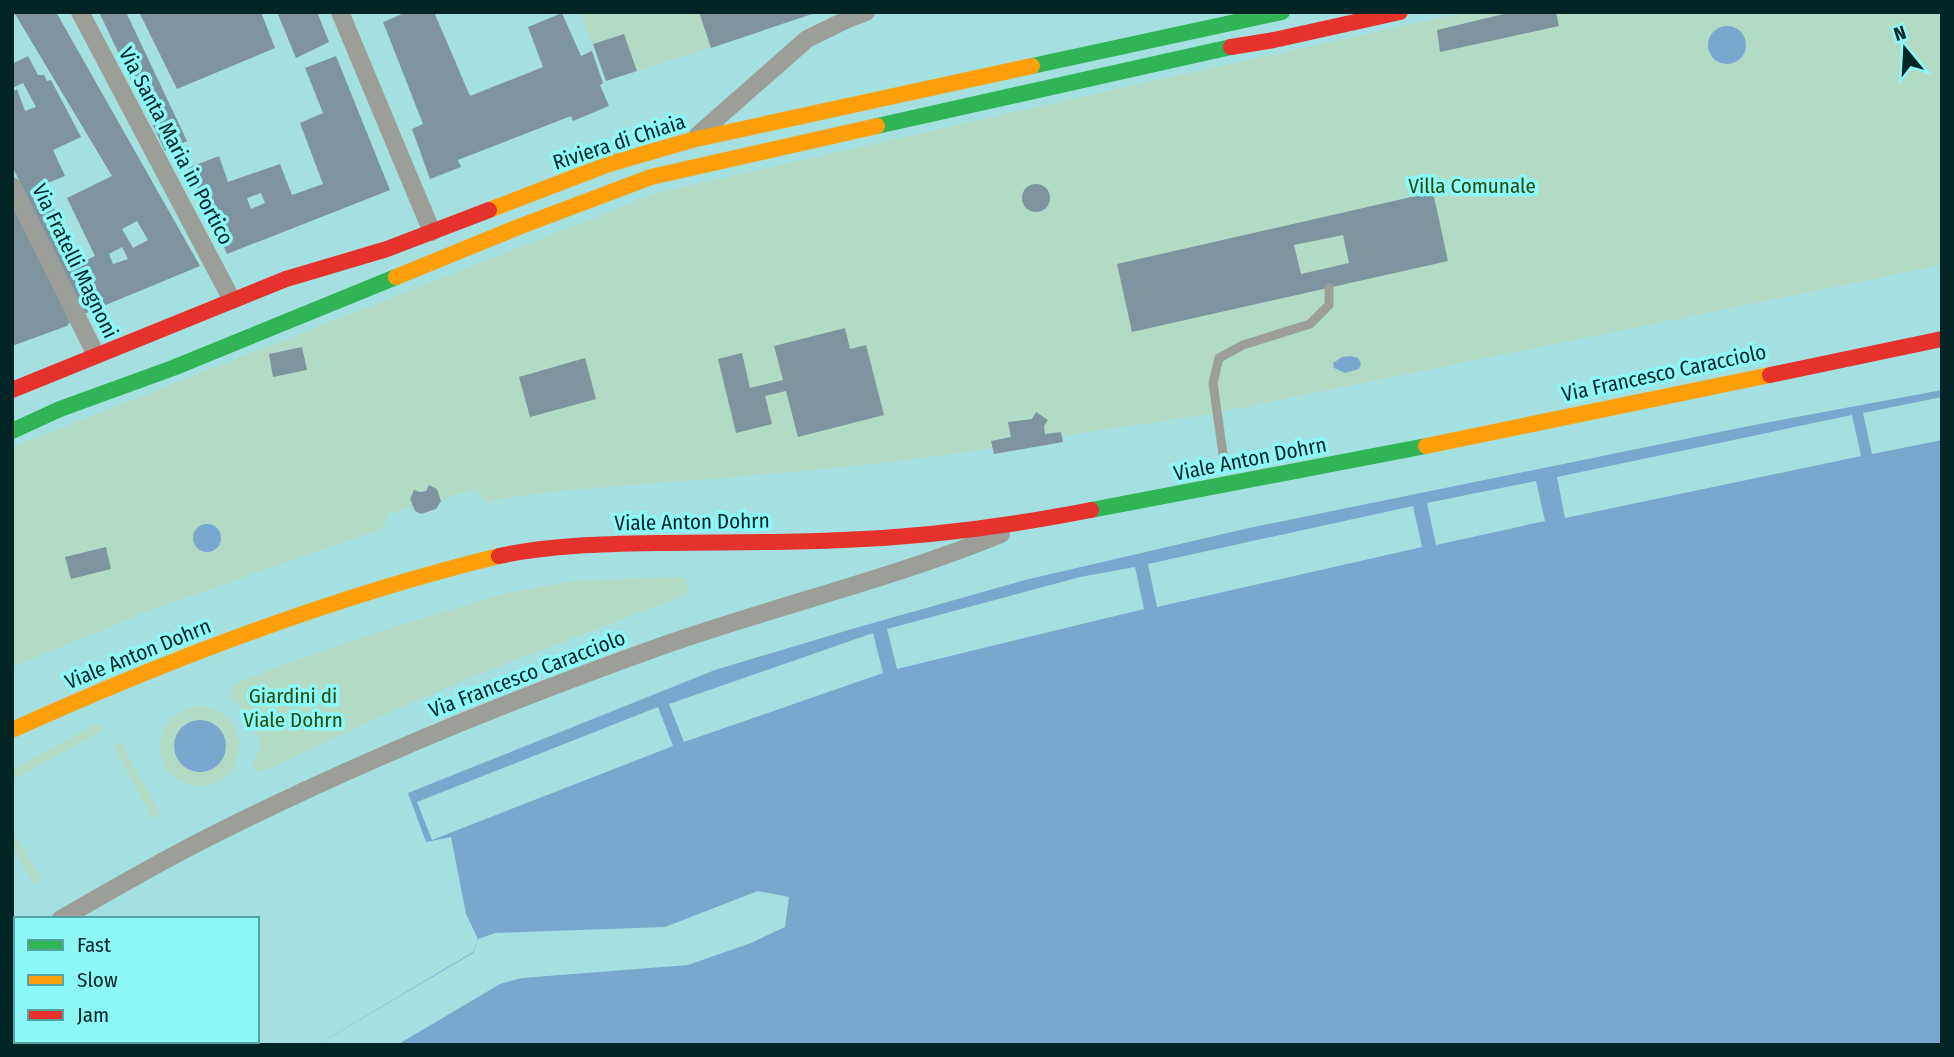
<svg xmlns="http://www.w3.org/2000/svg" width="1954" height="1057" font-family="'Fira Sans Condensed',sans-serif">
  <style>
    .green { fill: #b2dbc6; fill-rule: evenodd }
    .water { fill: #79a8ce }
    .pier { fill: #a4e0e0 }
    .building { fill: #80949f; fill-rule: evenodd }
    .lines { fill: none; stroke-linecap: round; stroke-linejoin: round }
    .lane { stroke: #9c9f98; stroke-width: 9 }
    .street { stroke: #9c9f98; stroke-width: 18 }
    .fast { stroke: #30b455; stroke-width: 16 }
    .slow { stroke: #ff9f0a; stroke-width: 16 }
    .jam { stroke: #e5322d; stroke-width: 16 }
    .labels { text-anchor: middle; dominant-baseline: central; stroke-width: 7; stroke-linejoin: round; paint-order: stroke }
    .street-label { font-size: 21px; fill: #012425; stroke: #8cf8f8 }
    .park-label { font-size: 21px; fill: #284d0e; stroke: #8cf8f8 }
  </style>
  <rect width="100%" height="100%" fill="#a4e0e0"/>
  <g class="green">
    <path d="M580 12H735L743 37 606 81Z"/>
    <path d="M1467 12H1942V265L1216 413 1062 436 1061 432 1045 434 1044 426 1048 420 1036 412 1032 419 1009 422 1011 437 992 441 993 448C890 464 785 473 681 481 615 487 551 489 486 502L475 490 457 494 441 501 437 489 429 485 426 491H414L410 499 413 506 388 514 384 528 156 608 12 667V448L28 441 657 193 1121 88Z"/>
    <path d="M681 577 686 579 689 589 686 595 680 597 469 678 381 716 262 772 252 768C253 760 259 754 260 747 261 730 242 709 231 697 230 688 234 684 242 680L367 635 503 594 572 581Z"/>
    <path d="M201 706C267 717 238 804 185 783 174 779 164 769 161 757 154 729 174 709 201 706ZM186 724 193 772C171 762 167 740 186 724Z"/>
    <path d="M98 723 102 731 12 780V770Z"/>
    <path d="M121 742 160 814 153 819 113 746Z"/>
    <path d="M12 829 41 879 33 883 12 846Z"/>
  </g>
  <g class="water">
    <circle cx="1727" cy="45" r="19"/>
    <path d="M1351 356 1358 358 1361 363 1359 369 1345 373 1334 368 1333 363 1342 357Z"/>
    <path d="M1942 390V1045H317L473 952 478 939 466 914 451 837 426 842 408 793 715 670 852 629 1025 580 1249 528 1754 425Z"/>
    <circle cx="207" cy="538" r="14"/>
    <circle cx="200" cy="746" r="26"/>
  </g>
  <g class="pier">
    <path d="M1942 397V440L1872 454 1863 413Z"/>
    <path d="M1852 415 1861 456 1565 518 1557 477Z"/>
    <path d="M1536 481 1545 521 1436 545 1427 503Z"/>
    <path d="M1413 506 1422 547 1157 607 1148 564Z"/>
    <path d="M1135 567 1144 609 897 669 887 629 1080 577Z"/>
    <path d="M873 633 883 673 684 742 669 704Z"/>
    <path d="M658 707 673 746 432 840 417 802Z"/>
    <path d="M758 891 789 897 785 927 751 943 688 965 522 978 500 984 397 1045H317L473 953 478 939 495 933 665 927Z"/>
  </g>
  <g class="building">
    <path d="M12 12H56L200 266 84 314 12 166V92L17 89 25 111 36 107 23 83 12 88V64L28 56 38 75H44L47 81 51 80 81 137 53 150 65 176 43 185 80 263 95 256 67 198 112 176 15 14 12 17ZM137 221 148 240 133 248 122 229ZM122 247 128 259 113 264 109 254Z"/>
    <path d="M99 12H126L187 141 165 151Z"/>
    <path d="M139 12H261L275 48 177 89Z"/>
    <path d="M277 12H317L329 42 296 58Z"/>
    <path d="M407 12H434L470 96 543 67 528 27 562 13 581 56 592 51 603 83 600 85 609 106 573 121 571 116 458 160 461 167 430 179 412 129 423 124 383 22Z"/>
    <path d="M699 12H815V13L711 48Z"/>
    <path d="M1512 12H1556L1559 26 1440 52 1437 30Z"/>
    <path d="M624 34 637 71 606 81 593 44Z"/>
    <path d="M336 56 390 190 227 254 188 168 219 156 228 182 280 164 292 195 323 184 300 123 323 113 305 68ZM261 193 265 203 251 209 247 198Z"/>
    <circle cx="1036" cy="198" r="14"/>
    <path d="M1433 192 1448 261 1132 332 1117 264ZM1343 235 1349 263 1301 274 1294 245Z"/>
    <path d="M12 199 70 322 67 326 12 346Z"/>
    <path d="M845 328 850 349 866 345 884 415 798 437 786 391 765 396 772 424 736 433 718 359 742 353 750 388 783 380 774 346Z"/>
    <path d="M302 347 307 370 273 377 269 354Z"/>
    <path d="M585 358 596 399 530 417 519 377Z"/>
    <path d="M1036 412 1048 420 1044 426 1045 434 1061 432 1063 442 994 454 991 441 1011 437 1008 422 1032 419Z"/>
    <path d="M429 485 437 489 441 501 436 509 421 514 415 511 410 499 414 490 420 492 426 491Z"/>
    <path d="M106 547 111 569 71 579 65 557Z"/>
  </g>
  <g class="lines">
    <path class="lane" d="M1223 454 1213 383 1219 358 1243 345 1310 324 1329 305V288"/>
    <g class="street">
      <path d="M80 12 232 300"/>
      <path d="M340 12 432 232"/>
      <path d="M698 135 807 39 850 18 866 12"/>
      <path d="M12 186 96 355"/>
      <path d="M61 919C111 890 161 861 213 835 360 761 515 698 670 643 780 605 894 578 1001 534"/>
      <path d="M12 946 16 944"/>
    </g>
    <g class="fast">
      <path d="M1032 66 1282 12"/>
      <path d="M877 126 1231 47"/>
      <path d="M12 431 60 409 173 368 396 277"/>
      <path d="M1091 510 1426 446"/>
    </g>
    <g class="slow">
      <path d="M489 210 609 164 692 140 1032 66"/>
      <path d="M396 277 521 226 651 177 877 126"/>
      <path d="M1426 446 1770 375"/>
      <path d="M12 730C169 659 331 597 499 556"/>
    </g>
    <g class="jam">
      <path d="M1231 47 1274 40 1400 12"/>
      <path d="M1770 375 1942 339"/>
      <path d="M12 390 286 279 387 249 489 210"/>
      <path d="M499 556C550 545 604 544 657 543 719 542 781 543 843 540 927 537 1010 526 1091 510"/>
    </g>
  </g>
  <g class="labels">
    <g class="street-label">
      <text transform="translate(619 142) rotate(-18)">Riviera di Chiaia</text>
      <text transform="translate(176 146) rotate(62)">Via Santa Maria in Portico</text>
      <text transform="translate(75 261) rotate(64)">Via Fratelli Magnoni</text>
      <text transform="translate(1664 373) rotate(-12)">Via Francesco Caracciolo</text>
      <text transform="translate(1250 459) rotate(-11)">Viale Anton Dohrn</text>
      <text transform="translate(692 522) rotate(-1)">Viale Anton Dohrn</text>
      <text transform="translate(138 654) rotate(-22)">Viale Anton Dohrn</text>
      <text transform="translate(527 674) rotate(-21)">Via Francesco Caracciolo</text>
    </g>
    <g class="park-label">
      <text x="1472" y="186">Villa Comunale</text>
      <text x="293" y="696">Giardini di<tspan x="293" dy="24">Viale Dohrn</tspan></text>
    </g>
  </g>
  <rect width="1954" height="1057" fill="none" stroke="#012425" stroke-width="28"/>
  <rect x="14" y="917" width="245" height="126" fill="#8cf8f8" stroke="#54a3a4" stroke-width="2"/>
  <rect x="28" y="940" width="35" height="10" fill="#30b455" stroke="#54a3a4" stroke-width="2"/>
  <text x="77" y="952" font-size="21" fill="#012425">Fast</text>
  <rect x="28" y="975" width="35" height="10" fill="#ff9f0a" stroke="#54a3a4" stroke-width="2"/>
  <text x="77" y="987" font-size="21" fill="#012425">Slow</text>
  <rect x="28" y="1010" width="35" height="10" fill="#e5322d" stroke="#54a3a4" stroke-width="2"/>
  <text x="77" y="1022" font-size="21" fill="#012425">Jam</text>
  <g transform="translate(1905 49) rotate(342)" stroke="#8cf8f8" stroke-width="5" paint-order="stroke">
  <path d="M0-5L12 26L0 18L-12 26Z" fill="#012425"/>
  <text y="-10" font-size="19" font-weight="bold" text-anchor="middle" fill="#012425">N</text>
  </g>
</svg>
